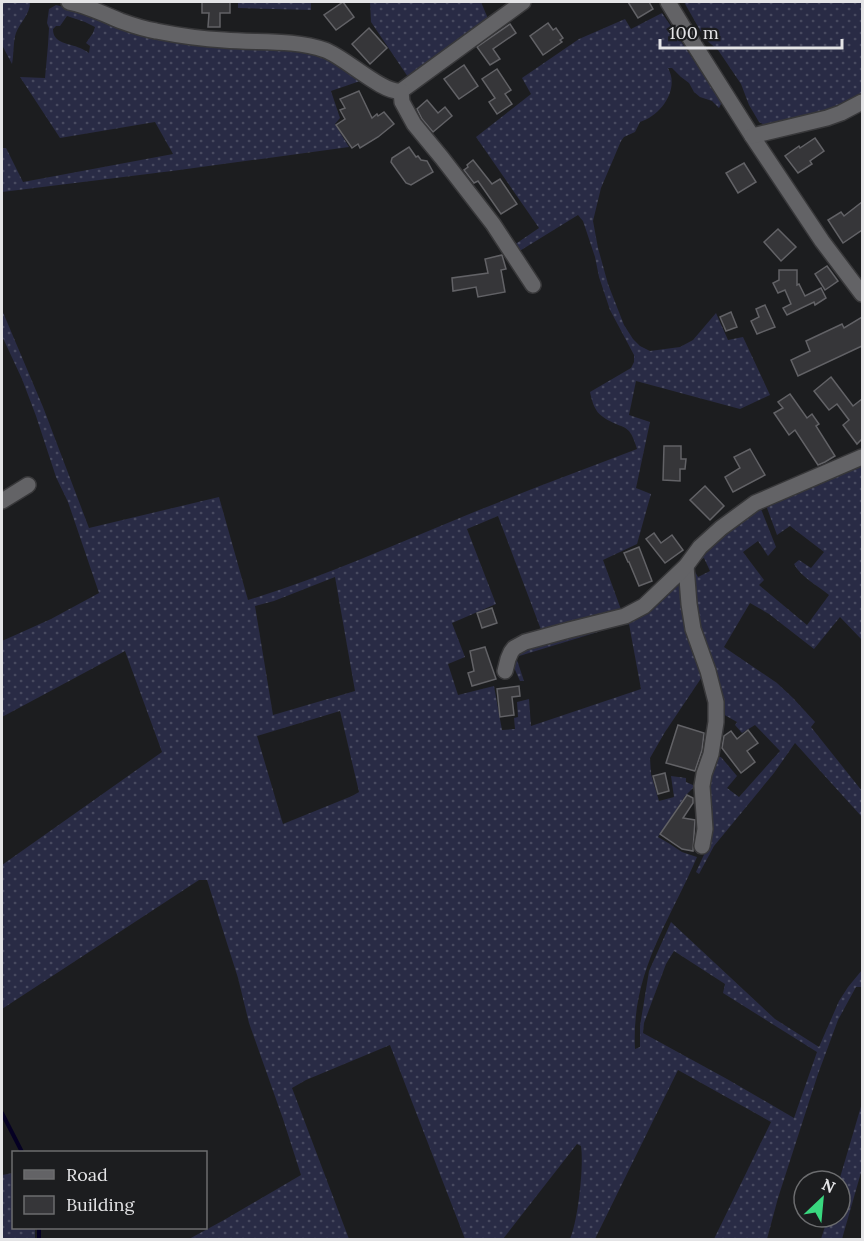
<svg xmlns="http://www.w3.org/2000/svg" width="864" height="1241" font-family="Lora,serif">
  <style>
    .grass { fill: url(#grass-dots); fill-rule: evenodd }
    .lines { fill: none; stroke-linecap: round; stroke-linejoin: round }
    .stream { stroke: #050023; stroke-width: 4 }
    .building { fill: #363639; stroke: #626266; stroke-width: 1.5 }
    .minor-casing { stroke: #38383a; stroke-width: 18 }
    .minor { stroke: #636366; stroke-width: 15 }
  </style>
  <defs>
    <pattern id="grass-dots" width="8" height="8" patternUnits="userSpaceOnUse" patternTransform="scale(1.5)"><rect width="8" height="8" fill="#292b45"/><path d="M2 2h.1M6 6h.1" fill="none" stroke="#484a60" stroke-width="1.8" stroke-linecap="round"/></pattern>
  </defs>
  <rect width="100%" height="100%" fill="#1c1d1f"/>
  <g class="grass">
    <path d="M2 2H30C30 15 20 22 16 33 13 41 14 55 12 64L2 45Z"/>
    <path d="M238 2H311V10L238 8Z"/>
    <path d="M370 2H481L489 21 408 77 371 22Z"/>
    <path d="M684 2H862V99L851 105 768 127 759 122 749 105 741 84 718 50 705 39Z"/>
    <path d="M56 5 84 12 168 39 196 45 231 47H286L325 55 363 80 331 91 340 118 335 124 349 147 172 171 2 192V148H6L23 182 173 154 155 122 60 138 20 77 45 78 48 45 49 28 47 23 49 9ZM67 16 85 22 95 27 93 33 86 43 90 46 89 53C86 51 83 49 80 48 69 43 53 44 53 29L56 26H60Z"/>
    <path d="M662 13 722 102 719 108 712 101 700 97 694 92 689 83 681 77 672 68H668C680 89 661 116 640 122L635 132 624 137 621 141 601 188 593 221 598 248 608 284 624 325 633 339 640 346 650 351 680 347 693 340 716 313 728 340 743 337 770 395 740 409 636 381 629 415 650 422 636 488 651 494 637 544 603 560 623 615 591 621 543 635 498 516 467 529 496 604 452 623 465 657 448 664 458 695 494 686 502 730 515 729 514 718 518 717 517 702 529 699 531 726 641 689 629 624 611 628 516 657 524 681H520L512 663 516 652 521 647 536 641 632 618 646 608 677 579 683 578 691 632 706 671 665 732 650 758 651 774 659 801 674 797 671 776 686 778V782L693 785V788L685 796 658 837 670 844 682 852 697 857C669 923 631 972 635 1049L640 1047V1026L649 971 671 922 775 1019 819 1047 839 1001 848 987 862 970V987H856L838 1020 818 1074 778 1198 767 1239H714L771 1122 678 1070 595 1239H570C578 1221 584 1166 581 1146L577 1144 503 1239H465L390 1045 306 1080 292 1088 349 1239H189L224 1220 301 1175 283 1119 249 1023 238 978 207 880H199L2 1009V865L162 752 125 651 2 717V641L51 619 99 593 68 502 56 477 36 416 22 379 2 336V310L43 407 89 528 219 497 248 600C321 578 391 546 462 517 520 493 579 471 637 449 635 443 633 436 629 431 625 427 621 426 616 424 598 416 594 411 590 392L631 368 634 362V355L610 310 599 277 595 257 583 221 578 215 518 252 514 245 539 228 476 137 531 94 522 78 579 39 625 19 631 29ZM335 577 355 691 273 715 255 606 274 601ZM340 711 359 792 352 796 283 824 257 736ZM674 951 725 984 723 993 817 1052 794 1118 727 1079 643 1033 644 1023 666 964Z"/>
    <path d="M859 463 862 467V640L840 617 814 649 769 614 750 603 724 647 777 683 793 698 815 722 811 727 862 791V817L795 743 774 773 714 846 699 874 696 872 708 846V790L716 757H721L737 776 727 788 739 797 780 751 755 725 742 733 735 725 737 722 721 713 698 637 691 565 698 577 710 571 704 558 697 561 696 559 753 508 761 509 776 547 768 556 758 541 743 552 764 580 759 585 807 625 829 595C818 586 800 576 794 564L799 560 811 568 824 552 790 526 777 535 767 508 770 501Z"/>
    <path d="M862 1103V1169L842 1239H821L828 1217H840L839 1181Z"/>
    <path d="M13 1173 14 1228H35V1239H2V1175Z"/>
  </g>
  <g class="lines">
    <g class="stream">
      <path d="M2 1113 22 1152"/>
      <path d="M39 1228V1240"/>
    </g>
  </g>
  <g class="building">
    <path d="M202 2H230V13H220V27H208L209 13H202Z"/>
    <path d="M343 2 354 17 336 30 324 15Z"/>
    <path d="M628 2H649L653 9 638 18Z"/>
    <path d="M548 23 553 30 556 28 563 38 560 40 562 42 543 55 530 36Z"/>
    <path d="M510 24 516 33 493 49 500 59 490 65 477 47Z"/>
    <path d="M369 28 387 48 370 64 352 44Z"/>
    <path d="M464 65 478 86 459 99 444 79Z"/>
    <path d="M497 69 511 90 505 94 512 104 497 114 489 102 495 98 482 79Z"/>
    <path d="M359 91 372 118 377 114 378 116 384 112 394 124 378 137 360 148 358 144 352 148 336 125 345 119 340 110 345 108 340 99Z"/>
    <path d="M427 100 438 113 445 107 452 116 433 132 422 119 417 109Z"/>
    <path d="M815 138 824 151 810 161 812 164 798 173 785 156 799 146 800 148Z"/>
    <path d="M409 147 416 157 418 156 421 160 427 161 433 172 411 185 406 183 391 162 392 158Z"/>
    <path d="M473 160 492 184 500 179 517 204 501 214 478 181 474 183 464 170 468 167 467 165Z"/>
    <path d="M744 163 756 182 738 193 726 173Z"/>
    <path d="M862 202V230L843 243 828 220 841 212 844 216Z"/>
    <path d="M778 229 796 247 781 261 764 242Z"/>
    <path d="M502 255 506 269 501 270 505 292 478 297 476 287 453 291 452 278 488 273 485 259Z"/>
    <path d="M827 266 838 281 825 290 815 274Z"/>
    <path d="M779 270H797V285L799 284 805 296 821 288 826 298 815 305 814 302 787 315 783 308 791 304 785 290 778 293 773 283 779 280Z"/>
    <path d="M765 305 775 327 757 334 751 321 759 317 756 309Z"/>
    <path d="M731 312 737 327 726 331 720 317Z"/>
    <path d="M862 317V346L798 376 791 360 810 351 806 341 842 324 844 328Z"/>
    <path d="M831 377 853 406 862 399V439L857 444 843 425 849 420 837 404 829 410 814 391Z"/>
    <path d="M790 394 807 418 812 414 819 424 816 426 835 456 825 462 818 465 795 430 789 435 774 413 783 408 778 402Z"/>
    <path d="M664 446H681V459H686L685 469H680V481L663 480Z"/>
    <path d="M750 449 765 475 733 492 725 477 740 468 734 457Z"/>
    <path d="M705 486 724 506 710 520 690 500Z"/>
    <path d="M654 533 661 543 672 535 683 550 665 563 646 539Z"/>
    <path d="M639 547 652 581 639 586 629 562H628L624 553Z"/>
    <path d="M492 608 497 623 482 628 477 613Z"/>
    <path d="M485 647 496 679 472 686 468 673 474 671 470 651Z"/>
    <path d="M519 686 520 696 512 697 514 715 500 717 497 689Z"/>
    <path d="M678 725 704 733 702 750 695 771 666 763Z"/>
    <path d="M748 730 758 743 747 751 755 762 741 773 722 748 724 736 731 731 737 739Z"/>
    <path d="M665 773 669 791 658 794 653 776Z"/>
    <path d="M687 795 693 798V803L683 818 695 820 693 851 682 849 660 834Z"/>
  </g>
  <g class="lines">
    <defs>
      <g id="minor">
        <path d="M69 2C87 5 103 14 121 21 132 25 144 29 156 31 176 35 204 39 224 40 258 43 293 39 325 50 345 57 383 94 401 91L523 2"/>
        <path d="M668 2 685 30 752 136 822 241 862 294"/>
        <path d="M401 91 402 102 414 124 442 158 493 224 533 285"/>
        <path d="M752 136 827 118 841 113 862 102"/>
        <path d="M2 501 28 485"/>
        <path d="M686 566 689 604 693 629 708 671 716 702V722L711 754 704 774 702 786 705 829 702 846"/>
        <path d="M505 671 508 659 511 652 514 648 525 642 569 630 625 616 644 606 686 566 700 547 721 528 755 503 862 457"/>
      </g>
    </defs>
    <use href="#minor" class="minor-casing"/>
    <use href="#minor" class="minor"/>
  </g>
  <rect width="864" height="1241" fill="none" stroke="#e4e4e6" stroke-width="6"/>
  <rect x="12" y="1151" width="195" height="78" fill="#1c1d1f" stroke="#6c6d6f" stroke-width="1.5"/>
  <rect x="24" y="1170" width="30" height="9" fill="#636366" stroke="#6c6d6f" stroke-width="1.5"/>
  <text x="66" y="1181" font-size="18" fill="#e4e4e6">Road</text>
  <rect x="24" y="1196" width="30" height="18" fill="#363639" stroke="#6c6d6f" stroke-width="1.5"/>
  <text x="66" y="1211" font-size="18" fill="#e4e4e6">Building</text>
  <g transform="translate(822 1199) rotate(26)"><circle r="28" fill="#1c1d1f" stroke="#6c6d6f" stroke-width="1.5"/>
  <path d="M0-4.5L10 22L0 15L-10 22Z" fill="#39d87f"/>
  <text y="-9" font-size="16" font-weight="bold" text-anchor="middle" fill="#e4e4e6">N</text>
  </g>
  <path d="M660 39v9h182v-9" fill="none" stroke="#e4e4e6" stroke-width="3"/>
  <text x="669" y="39" font-size="18" fill="#e4e4e6" stroke="#1c1d1f" stroke-width="4.5" paint-order="stroke">100 m</text>
</svg>
